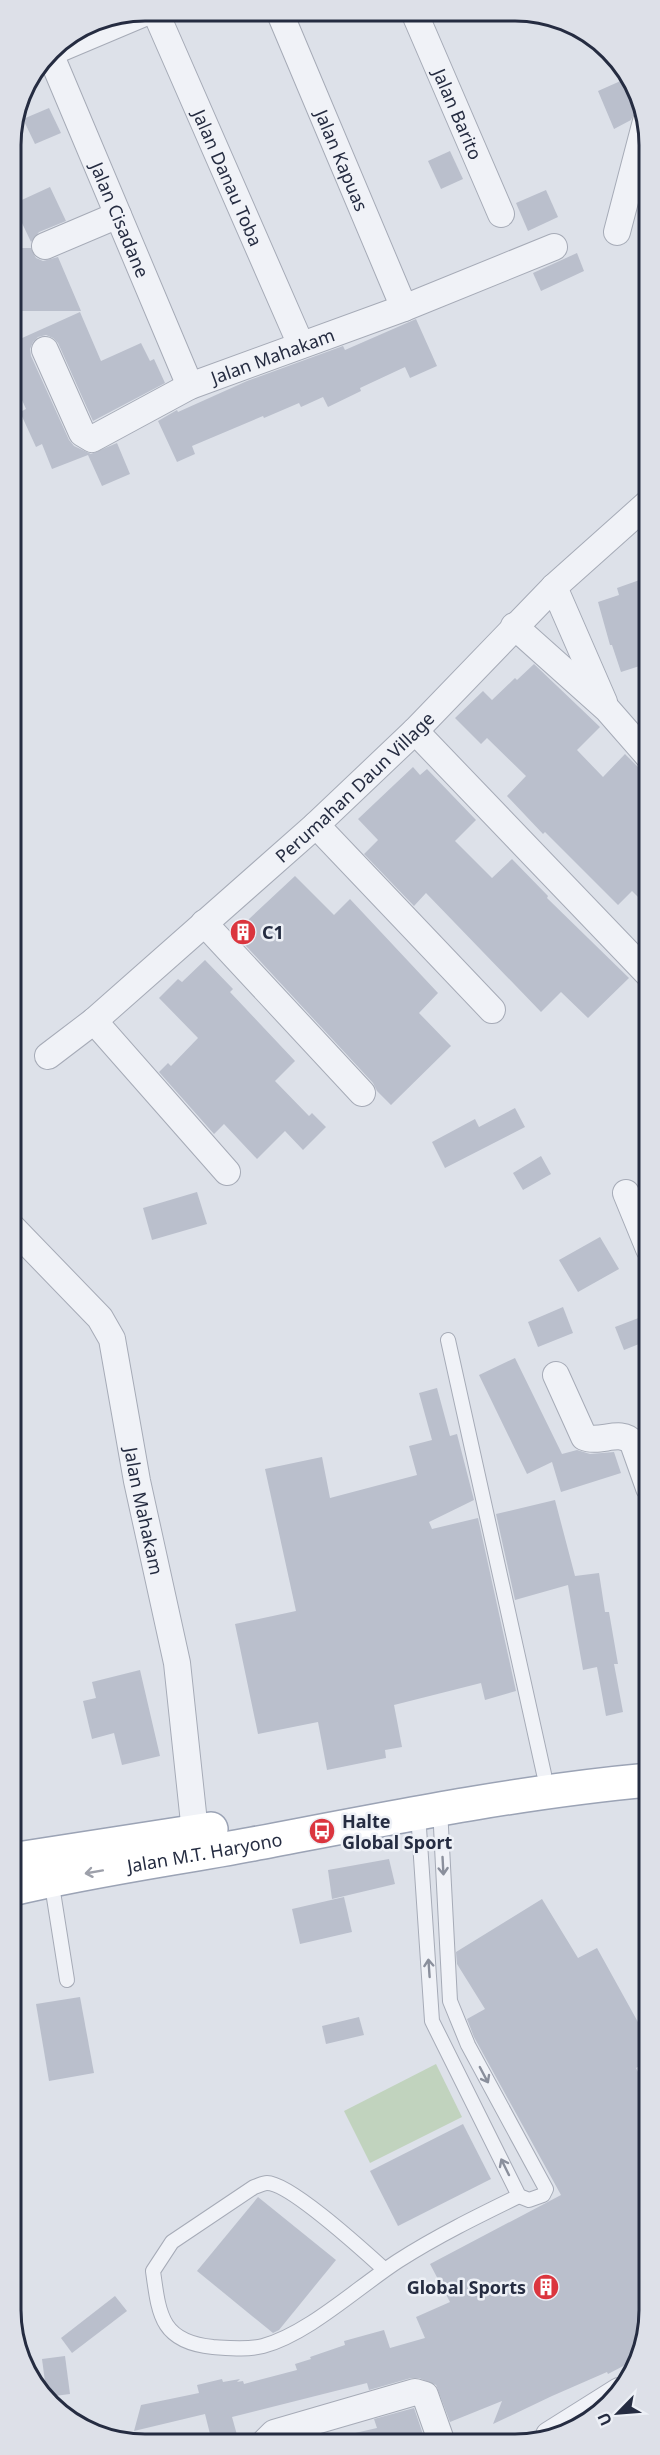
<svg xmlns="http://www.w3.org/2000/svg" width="660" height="2455" font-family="'Noto Sans',sans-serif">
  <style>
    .green { fill: #c1d3be }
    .building { fill: #babfcc }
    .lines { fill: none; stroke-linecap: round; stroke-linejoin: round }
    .service-casing { stroke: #a6abb7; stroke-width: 16 }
    .minor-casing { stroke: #a6abb7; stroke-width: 28 }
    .primary-casing { stroke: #9ba3b5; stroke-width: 36 }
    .service { stroke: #f0f2f7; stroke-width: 14 }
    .minor { stroke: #f0f2f7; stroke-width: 26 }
    .primary { stroke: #fff; stroke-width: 33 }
    .oneway { stroke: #8a8f9c }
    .oneway2 { stroke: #9da0aa }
    .labels { text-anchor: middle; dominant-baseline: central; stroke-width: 5; stroke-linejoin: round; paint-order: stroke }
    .street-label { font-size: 18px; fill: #252c41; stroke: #edf0f6 }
    .poi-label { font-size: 18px; font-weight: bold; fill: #252c41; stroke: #edf0f6; text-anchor: start }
    .rim { fill: none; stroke: #252c41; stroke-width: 3 }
  </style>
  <rect width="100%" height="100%" fill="#dde1e9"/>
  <path class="green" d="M436 2064 462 2117 370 2163 344 2111Z"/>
  <g class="building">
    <path d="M625 79 639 108 635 111 631 120 614 129 598 91Z"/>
    <path d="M49 108 61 133 35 144 23 119Z"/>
    <path d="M450 151 463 179 441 189 428 161Z"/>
    <path d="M50 187 66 221 39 232 31 242 13 204Z"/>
    <path d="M546 190 558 217 528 231 516 203Z"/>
    <path d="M11 248H31L36 258 43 261 58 257 81 311H11Z"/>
    <path d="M577 253 584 271 541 291 533 273Z"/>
    <path d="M80 312 101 361 141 343 150 361 154 359 165 383 93 421 58 343 53 338 46 335 38 337 33 342 30 349 31 356 69 440 74 446 91 454 117 443 130 474 102 486 88 455 52 469 42 444 36 447 20 412 26 409 11 375V343Z"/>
    <path d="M416 319 437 366 410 378 405 367 360 388 361 391 328 407 323 397 301 407 299 403 264 418 263 416 192 446 195 454 177 462 158 421 177 410 178 412 247 381 343 346 345 350Z"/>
    <path d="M648 577 649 663 621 672 612 645H610L598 602 619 595 617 588Z"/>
    <path d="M534 664 600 727 577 750 603 777 625 754 649 778V908L632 891 618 905 545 832 543 834 507 796 526 776 487 738 481 744 455 718 483 691 492 700 515 678 517 680Z"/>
    <path d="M413 767 420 775 427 769 476 820 455 841 492 878 512 859 548 896 547 898 629 978 588 1018 561 992 541 1012 426 893 414 906 364 854 378 840 358 819Z"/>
    <path d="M295 876 334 915 350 899 438 993 419 1013 451 1046 391 1105 377 1091 373 1083 234 933Z"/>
    <path d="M205 960 233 989 230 992 295 1061 275 1081 309 1116 312 1113 326 1127 303 1150 285 1131 257 1159 224 1124 214 1134 159 1072 168 1063 171 1066 198 1038 159 998 178 979 182 982Z"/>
    <path d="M515 1108 525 1127 445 1168 432 1142 475 1119 479 1127Z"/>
    <path d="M541 1156 551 1174 523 1190 513 1173Z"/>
    <path d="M197 1192 207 1224 152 1240 143 1208Z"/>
    <path d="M600 1237 619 1269 578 1292 559 1260Z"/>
    <path d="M563 1307 573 1333 538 1347 528 1322Z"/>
    <path d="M649 1314V1340L624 1350 615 1327Z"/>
    <path d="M515 1358 562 1454 577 1450 590 1454 614 1452 621 1473 561 1492 552 1462 527 1474 479 1375Z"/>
    <path d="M437 1388 450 1436 457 1434 474 1500 429 1522 432 1529 478 1518 516 1691 485 1700 481 1683 394 1705 402 1747 385 1750 386 1758 327 1770 318 1722 258 1734 235 1624 296 1611 265 1469 322 1457 330 1498 417 1475 409 1446 432 1440 419 1393Z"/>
    <path d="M555 1500 575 1576 599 1573 605 1612H609L618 1664H614L623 1712 606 1716 597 1667 583 1670 568 1585 515 1600 496 1514Z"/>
    <path d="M140 1670 160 1756 122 1765 114 1733 92 1739 83 1701 96 1698 92 1682Z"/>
    <path d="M389 1859 395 1884 332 1899 328 1870Z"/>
    <path d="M344 1897 352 1932 300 1944 292 1909Z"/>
    <path d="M542 1899 578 1958 597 1948 649 2042V2061L636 2068 649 2093V2319L631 2362 608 2374 607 2372 552 2396 493 2424 502 2401 450 2422 436 2385 419 2378H411L369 2390 367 2383 232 2417 239 2442H212L205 2414 134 2431 141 2405 199 2393 197 2385 222 2379 223 2382 240 2379 237 2382 243 2381 244 2384 297 2370 295 2364 311 2359 310 2357 345 2345 344 2341 384 2330 390 2348 425 2338 416 2317 450 2302 430 2264 561 2195 474 2037 467 2019 485 2009 457 1964 456 1952Z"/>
    <path d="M80 1997 94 2073 49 2081 36 2004Z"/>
    <path d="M359 2017 364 2035 326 2044 322 2026Z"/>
    <path d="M463 2124 491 2179 398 2226 370 2171Z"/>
    <path d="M258 2197 336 2260 279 2330 273 2333 197 2271Z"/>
    <path d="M115 2296 127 2311 72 2353 61 2338Z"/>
    <path d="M65 2356 70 2394 47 2397 42 2359Z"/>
    <path d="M414 2408 426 2443H343L342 2436 377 2428 374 2419Z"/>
    <path d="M323 2434 326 2443 295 2442Z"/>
  </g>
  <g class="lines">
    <defs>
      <g id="service">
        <path d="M448 1340 544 1774"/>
        <path d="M418 1813 432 2021 519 2196 529 2200 543 2195 546 2189 468 2045 450 2001 440 1808"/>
        <path d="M51 1879 67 1980"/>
        <path d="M384 2269C365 2252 290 2183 267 2183 263 2183 258 2186 254 2187L172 2242 153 2271C159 2315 161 2342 213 2347 229 2348 247 2350 263 2346 308 2334 358 2287 398 2261 437 2236 478 2216 519 2196"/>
      </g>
      <g id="minor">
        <path id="s1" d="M155 11 301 345"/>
        <path id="s2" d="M279 11 404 308"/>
        <path id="s3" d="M414 12 501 214"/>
        <path id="s4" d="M49 51 190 386"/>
        <path d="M47 54 149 11"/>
        <path d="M617 232 646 121"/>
        <path d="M45 246 118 215"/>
        <path id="s5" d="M45 350 82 433 92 439 190 386 404 308 554 247"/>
        <path d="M554 587 604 702"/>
        <path d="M514 626 607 709 649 757"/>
        <path d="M415 731 649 975"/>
        <path d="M316 825 492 1010"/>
        <path d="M204 923 362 1093"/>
        <path d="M94 1021 227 1172"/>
        <path id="s6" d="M48 1056 94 1021 316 825 415 731 554 587 648 503"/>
        <path d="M626 1193 649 1249"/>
        <path id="s7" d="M11 1226 100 1318 112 1339 137 1481 177 1663 195 1832"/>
        <path d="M556 1375 584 1437C600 1444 621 1428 633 1443L649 1488"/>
        <path d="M549 2435 619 2391"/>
        <path d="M265 2442 274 2433 415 2392 425 2395 442 2443"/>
      </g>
      <g id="primary">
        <path d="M11 1860 211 1829"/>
        <path id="s8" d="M12 1889C91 1870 173 1859 253 1844 385 1819 516 1792 649 1780"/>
      </g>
    </defs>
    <use href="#service" class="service-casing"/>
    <use href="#minor" class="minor-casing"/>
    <use href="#primary" class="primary-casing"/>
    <use href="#service" class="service"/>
    <use href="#minor" class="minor"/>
    <use href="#primary" class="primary"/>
  </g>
  <defs><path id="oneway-shaft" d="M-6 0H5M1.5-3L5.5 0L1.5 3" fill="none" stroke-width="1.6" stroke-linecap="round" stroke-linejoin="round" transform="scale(1.5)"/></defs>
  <g class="oneway">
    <use href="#oneway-shaft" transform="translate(443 1866) rotate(87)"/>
    <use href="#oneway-shaft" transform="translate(429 1968) rotate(-94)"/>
    <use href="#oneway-shaft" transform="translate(484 2075) rotate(62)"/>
    <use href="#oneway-shaft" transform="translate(505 2167) rotate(-116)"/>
  </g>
  <use class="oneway2" href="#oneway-shaft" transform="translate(94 1872) rotate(170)"/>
  <defs>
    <symbol id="building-disc" viewBox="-11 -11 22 22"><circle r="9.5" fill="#db353e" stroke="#edf0f6"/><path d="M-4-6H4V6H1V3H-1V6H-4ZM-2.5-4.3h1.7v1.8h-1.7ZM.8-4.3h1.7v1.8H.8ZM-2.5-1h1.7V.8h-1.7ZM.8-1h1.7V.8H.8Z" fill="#fff"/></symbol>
    <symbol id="bus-disc" viewBox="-11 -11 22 22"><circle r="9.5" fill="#db353e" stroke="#edf0f6"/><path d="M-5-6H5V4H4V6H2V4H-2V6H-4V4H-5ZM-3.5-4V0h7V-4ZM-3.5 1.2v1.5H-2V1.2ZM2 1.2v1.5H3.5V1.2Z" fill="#fff"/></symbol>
  </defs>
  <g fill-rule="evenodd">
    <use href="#building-disc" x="228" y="917" width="30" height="30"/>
    <use href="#bus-disc" x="307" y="1816" width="30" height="30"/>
    <use href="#building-disc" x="531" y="2272" width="30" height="30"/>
  </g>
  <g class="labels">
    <g class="street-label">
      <text stroke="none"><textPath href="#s3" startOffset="111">Jalan Barito</textPath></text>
      <text stroke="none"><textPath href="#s2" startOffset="162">Jalan Kapuas</textPath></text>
      <text stroke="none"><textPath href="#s1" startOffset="182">Jalan Danau Toba</textPath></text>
      <text stroke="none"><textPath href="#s4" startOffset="183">Jalan Cisadane</textPath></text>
      <text stroke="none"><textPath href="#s5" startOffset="302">Jalan Mahakam</textPath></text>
      <text stroke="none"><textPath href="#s6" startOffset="408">Perumahan Daun Village</textPath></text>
      <text stroke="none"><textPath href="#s7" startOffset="327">Jalan Mahakam</textPath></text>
      <text stroke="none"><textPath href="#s8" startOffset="196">Jalan M.T. Haryono</textPath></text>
    </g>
    <g class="poi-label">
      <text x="262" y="932">C1</text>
      <text x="342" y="1821">Halte<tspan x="342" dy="21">Global Sport</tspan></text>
      <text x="526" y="2287" text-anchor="end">Global Sports</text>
    </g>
  </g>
  <path d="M0 0H660V2455H0ZM145 21H515A124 124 0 0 1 639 145V2310A124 124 0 0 1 515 2434H145A124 124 0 0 1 21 2310V145A124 124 0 0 1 145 21Z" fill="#dde0e8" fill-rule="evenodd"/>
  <path class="rim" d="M145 21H515A124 124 0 0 1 639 145V2310A124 124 0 0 1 515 2434H145A124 124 0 0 1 21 2310V145A124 124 0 0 1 145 21Z"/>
  <g transform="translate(618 2413) rotate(245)" stroke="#edf0f6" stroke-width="4.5" paint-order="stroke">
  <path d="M0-4.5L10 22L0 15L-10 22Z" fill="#252c41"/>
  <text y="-9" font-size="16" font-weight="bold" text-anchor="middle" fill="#252c41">U</text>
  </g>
</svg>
